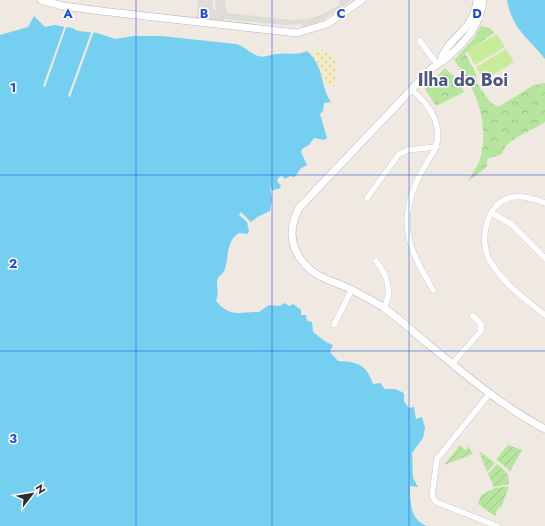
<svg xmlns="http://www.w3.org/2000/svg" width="545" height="526" font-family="Jost,sans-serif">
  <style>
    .forest { fill: url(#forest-crowns) }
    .sand { fill: url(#sand-dots) }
    .garden { fill: url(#garden-furrows) }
    .pitch { fill: #c9ec9a }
    .plaza { fill: #dfdcd8 }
    .water { fill: #75cff0 }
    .pier { fill: #efe9e1 }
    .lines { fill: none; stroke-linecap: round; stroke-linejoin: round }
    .minor-casing { stroke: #b4b7c1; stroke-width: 6 }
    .tertiary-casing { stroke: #b4b7c1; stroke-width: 8 }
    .minor { stroke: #fff; stroke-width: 5.5 }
    .tertiary { stroke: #fff; stroke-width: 7 }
    .grid { fill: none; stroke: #1d4ed8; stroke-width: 1; stroke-opacity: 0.55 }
    .labels { text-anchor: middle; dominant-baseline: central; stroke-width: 3; stroke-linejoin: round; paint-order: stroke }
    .district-label { font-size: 18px; font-weight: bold; fill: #4d5680; stroke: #fff }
    .grid-label { font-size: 13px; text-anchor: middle; font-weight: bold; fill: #1d4ed8; stroke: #fff; stroke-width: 3; stroke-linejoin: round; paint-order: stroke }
  </style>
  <defs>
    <pattern id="forest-crowns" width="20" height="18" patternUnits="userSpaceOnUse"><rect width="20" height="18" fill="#b6e59e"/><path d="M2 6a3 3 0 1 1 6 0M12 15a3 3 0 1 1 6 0" fill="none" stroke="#9dc588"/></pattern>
    <pattern id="sand-dots" width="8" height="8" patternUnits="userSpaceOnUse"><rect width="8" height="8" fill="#f3ecc5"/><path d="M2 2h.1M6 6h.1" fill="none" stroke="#d1cbaa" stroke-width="1.8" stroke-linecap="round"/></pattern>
    <pattern id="garden-furrows" width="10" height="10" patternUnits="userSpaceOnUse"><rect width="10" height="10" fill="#b6e59e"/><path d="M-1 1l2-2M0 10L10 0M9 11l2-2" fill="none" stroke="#9dc588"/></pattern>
  </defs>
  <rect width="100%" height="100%" fill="#efe9e1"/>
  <g class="forest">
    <path d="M481 26 490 28 494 33 465 53 476 74 477 83 490 102 498 107 534 85 545 83V122C532 132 506 137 502 154L487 159V167L468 181C472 174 478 166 480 159 490 123 476 88 454 60L474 38Z"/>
    <path d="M445 68 459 81 464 92 436 106 425 89Z"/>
  </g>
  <path class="sand" d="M321 50 328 52 339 61 335 75 337 81 334 86 324 84C324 73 317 61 309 53Z"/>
  <g class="garden">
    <path d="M465 441 473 454 444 465 460 445 465 450 468 448Z"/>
    <path d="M508 445 522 450 510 471 496 459Z"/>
    <path d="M479 451 495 463 488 471 487 472Z"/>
    <path d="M497 464 508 474 509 484 494 487 488 474Z"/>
    <path d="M509 486 501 508 499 507 495 516 478 504 481 495 495 488Z"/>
  </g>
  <g class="pitch">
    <path d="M497 34 505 47 475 65 467 51Z"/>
    <path d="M506 49 514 62 484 80 476 67Z"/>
  </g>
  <path class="plaza" d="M198 0H212L213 9 216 11 215 0H225L227 13 292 20 307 19 321 15 339 5 340 0H351L322 21 303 27 302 24 283 25 225 19 219 23 193 18 198 14 197 4Z"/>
  <g class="water">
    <path d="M507 0H545V59C528 37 512 29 507 0Z"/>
    <path d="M34 16 45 27 54 25 72 28 78 31 97 33 115 39 134 36H161L236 44C244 46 250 53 258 56 265 58 269 55 276 54 287 52 296 56 307 51 326 69 319 84 331 102L324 103 323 111 320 114 327 138 324 140 314 138 309 145 302 149 301 152 307 165 300 169 295 177 290 176 285 179 282 176 279 177 277 181 281 186 279 189H275L273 191 270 187 272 200 270 211 259 216 251 222 241 212 239 215 247 222 249 232 247 234 239 233C226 241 229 256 225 269 223 275 217 276 217 282 217 289 219 294 216 301 231 319 241 311 259 312L269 305 279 306 285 303 289 306 293 304 301 310V315H306L307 321 312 322 313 332C318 336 328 344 333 345L330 352 338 361C358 362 366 364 373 384L380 383 385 389H395L404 393V402L409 408 414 407 416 419 422 417 425 428 423 438 412 453 413 478 418 487 410 486C410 502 410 520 427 526H0V35L28 27Z"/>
  </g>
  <g class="pier">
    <path d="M65 25H67L45 87 43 86Z"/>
    <path d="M92 30 94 31 70 97 68 96Z"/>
  </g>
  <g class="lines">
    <defs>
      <g id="minor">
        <path d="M420 41 437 64"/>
        <path d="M412 90C429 105 443 123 436 147 429 160 419 174 414 188 398 230 412 253 433 290"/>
        <path d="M367 198 399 154 408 150 436 147"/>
        <path d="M545 203C535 199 520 195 509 198 485 205 479 242 490 261 503 283 525 299 545 315"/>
        <path d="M492 213 511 224 545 258"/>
        <path d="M376 261C387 276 393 289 384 308"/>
        <path d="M334 325 352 289"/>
        <path d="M452 364 481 331V324L473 316"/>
        <path d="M490 393 437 459 432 496 436 502 497 526"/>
      </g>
      <g id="tertiary">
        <path d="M41 0 63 6 101 11 297 33 327 24 362 0"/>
        <path d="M483 0C481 24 466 41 449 56 444 61 437 64 431 69L299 208C289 227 289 245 303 262 316 280 340 282 358 293 367 298 376 302 384 308 399 318 413 332 427 343 464 374 502 406 545 429"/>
        <path d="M441 60C448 36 474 32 477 0"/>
      </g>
    </defs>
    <use href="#minor" class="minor-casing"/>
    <use href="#tertiary" class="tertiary-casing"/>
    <use href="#minor" class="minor"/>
    <use href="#tertiary" class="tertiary"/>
  </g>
  <path class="grid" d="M136 0V526M272 0V526M409 0V526M0 175H545M0 351H545"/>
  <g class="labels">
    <g class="district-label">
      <text x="463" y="80">Ilha do Boi</text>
    </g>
  </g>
  <g class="grid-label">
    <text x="68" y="18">A</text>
    <text x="204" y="18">B</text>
    <text x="341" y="18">C</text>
    <text x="477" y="18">D</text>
    <text x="13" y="92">1</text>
    <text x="13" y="268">2</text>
    <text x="13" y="443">3</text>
  </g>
  <g transform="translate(32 494) rotate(59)" stroke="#ffffff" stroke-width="3" paint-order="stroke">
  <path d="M0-3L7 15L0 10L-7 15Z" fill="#2e2e2e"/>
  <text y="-6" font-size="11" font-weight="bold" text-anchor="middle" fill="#2e2e2e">N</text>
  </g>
</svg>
